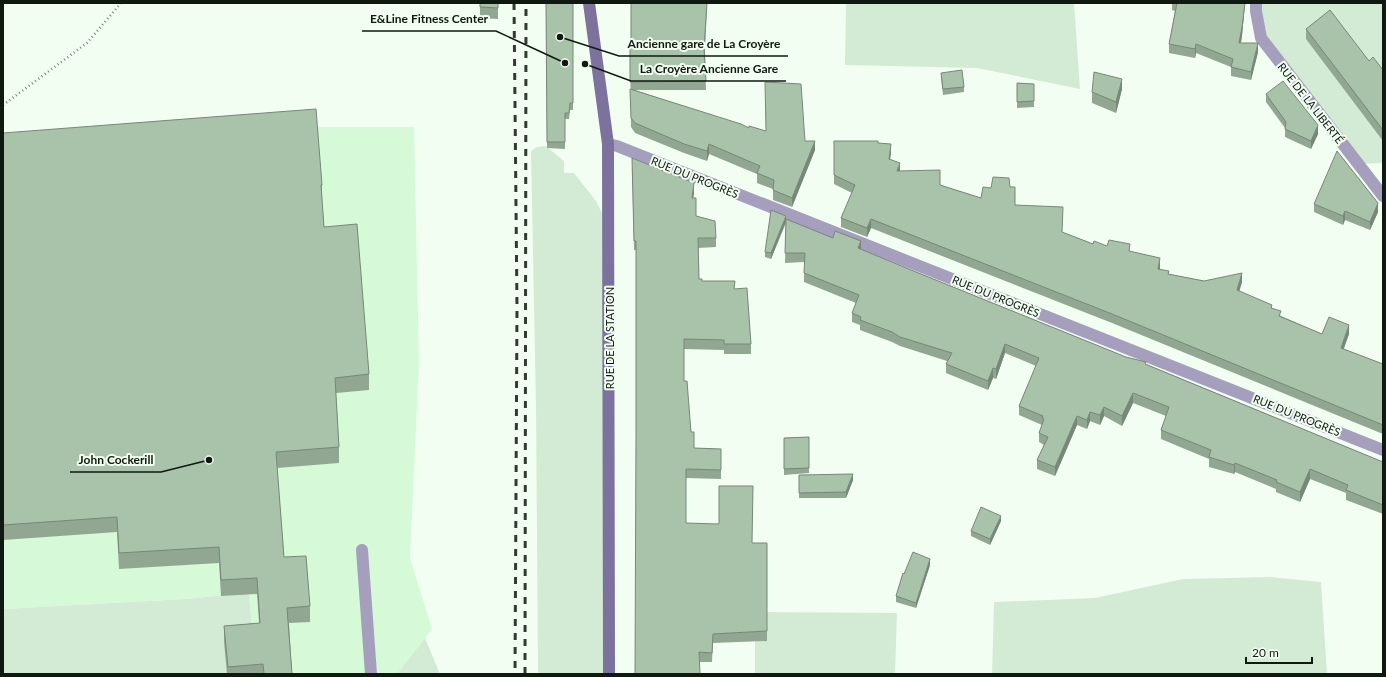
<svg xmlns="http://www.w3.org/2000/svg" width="1386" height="677" font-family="Lato,sans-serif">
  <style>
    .built { fill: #d6fad8 }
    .green { fill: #d3ebd5 }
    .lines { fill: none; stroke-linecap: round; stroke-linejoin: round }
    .path { stroke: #778277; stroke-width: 2.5; stroke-dasharray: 1 3; stroke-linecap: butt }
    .lane { stroke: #a59ebd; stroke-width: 12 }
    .street { stroke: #a59ebd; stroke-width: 12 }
    .secondary { stroke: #7d719e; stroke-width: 12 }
    .rail { stroke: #313b31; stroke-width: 3; stroke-dasharray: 7 7; stroke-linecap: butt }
    .wall { fill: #91a792 }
    .shaded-wall { fill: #768877 }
    .building { fill: #a9c2aa; stroke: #768877 }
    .labels { text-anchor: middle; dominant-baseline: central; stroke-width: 4; stroke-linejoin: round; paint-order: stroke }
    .street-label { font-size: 11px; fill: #0f190f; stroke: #f3fef3 }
    .leader { fill: none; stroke: #0f190f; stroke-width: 1.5 }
    .callout-dot { fill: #0f190f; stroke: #f3fef3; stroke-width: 1.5 }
    .callout-label { font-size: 12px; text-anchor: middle; font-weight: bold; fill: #0f190f; stroke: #f3fef3; stroke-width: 4; stroke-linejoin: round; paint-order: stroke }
  </style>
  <rect width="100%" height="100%" fill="#f3fef3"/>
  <path class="built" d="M309 127H414L419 362 410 558 432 629 397 674H256L249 593 185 599 3 609V151Z"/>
  <g class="green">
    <path d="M846 3H1074L1080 89 977 68 845 65Z"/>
    <path d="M1256 3H1383V163L1358 164 1261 38Z"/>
    <path d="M546 146 564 161V173H574L596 201 608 225 609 674H538L536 408 531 151 537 147Z"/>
    <path d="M1269 577 1321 582 1327 674H992L994 602 1095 598 1183 579Z"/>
    <path d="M249 593 256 674H3V609L185 599Z"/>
    <path d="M764 612 897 613 895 674H755V639Z"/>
    <path d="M425 638 440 674H397Z"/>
  </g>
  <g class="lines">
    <path class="path" d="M3 105 87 43 121 3"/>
    <path class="lane" d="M362 550 371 674"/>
    <g class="street">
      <path d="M1256 3V11L1261 38 1383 196"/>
      <path d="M608 144 617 146 1383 450"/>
    </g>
    <path class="secondary" d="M589 3 608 144 609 674"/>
    <g class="rail">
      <path d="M514 3 517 308 515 674"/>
      <path d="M525 674 526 3"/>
    </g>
  </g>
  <g class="wall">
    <path d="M480 3H498V19L480 18Z"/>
    <path d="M546 3H573V110H570L569 119H565V149L547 148Z"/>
    <path d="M631 3H707L705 52 706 90H635L749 128 766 131 805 141 815 150 792 207 773 200V189L757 183V174L709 154 707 161 684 153 635 133 631 127 630 39H631Z"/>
    <path d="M1172 3H1245L1242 36 1241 43 1258 52 1251 80 1231 76V67L1196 53 1195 58 1169 53V44L1175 11 1172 10Z"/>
    <path d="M1306 29 1369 61 1383 70V141L1306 39Z"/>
    <path d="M941 73 964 87V92L943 95 941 78Z"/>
    <path d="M1017 83 1034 84V107L1017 108Z"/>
    <path d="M1122 89 1116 113 1092 103V92Z"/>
    <path d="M1266 94 1318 134 1311 149 1285 137V128L1266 102Z"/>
    <path d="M3 133 322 185V201L324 227 369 374V390L336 393 339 447V463L277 468 284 557 310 606V622L289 623 292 674H227L224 642V626L259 623 257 594 221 596 219 563 119 569 117 532 3 540Z"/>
    <path d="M834 141 878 143 891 152 890 159 900 171 940 185 981 198 991 188 1010 187 1015 205 1062 232 1093 244 1107 246 1130 251 1160 267V269L1169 274 1204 281 1242 282 1239 291 1272 308 1281 316 1322 334H1349L1343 349 1383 364V434L1112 323 871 228 867 237 841 227V218L852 193 834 184Z"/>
    <path d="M632 167 694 193 693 198 696 216 716 238V247L698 248 699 279 702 281 735 289 751 344V354H724V350L684 349V381L691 432 694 448 721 449V479L686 478V523L752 543H767V641L713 643 712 662H700L636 436V250H634Z"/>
    <path d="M1314 204 1378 212 1370 230 1345 220 1343 225 1314 212Z"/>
    <path d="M786 219 861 249 916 272 1126 357 1146 364 1383 462V514L1346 500V493L1310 479 1300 502 1276 492V489L1235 472 1234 474 1209 467V459L1161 439V430L1166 416 1133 403 1122 426 1104 416 1100 425 1090 421 1087 429 1077 425 1055 476 1037 469V460L1044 445 1039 442V433L1042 425 1019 415V406L1036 366 1005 353 996 379 993 378 988 390 946 373V364L947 361 900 346 892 342 860 330V325L852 322V313L856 303 804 282V262L785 263 786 223 771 259 765 257V252Z"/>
    <path d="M809 437V473L784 475V438Z"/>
    <path d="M799 475 853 480 846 498H799Z"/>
    <path d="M1001 521 990 545 971 536V531Z"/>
    <path d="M930 565 916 608 896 602V596Z"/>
  </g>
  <g class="shaded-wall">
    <path d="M1245 3 1242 36 1239 52V43Z"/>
    <path d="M1258 43V52L1251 80V72Z"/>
    <path d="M1196 44V53L1195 58V49Z"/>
    <path d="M1122 79V89L1116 113V102Z"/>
    <path d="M1318 125V134L1311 149V141Z"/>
    <path d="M815 141V150L792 207V198Z"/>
    <path d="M709 144V154L707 161V151Z"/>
    <path d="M891 144V152L889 168V159Z"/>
    <path d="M900 163V171H897Z"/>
    <path d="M694 183V193L692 207V198Z"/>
    <path d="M1378 203V212L1370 230V222Z"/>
    <path d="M1345 211V220L1343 225V216Z"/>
    <path d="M786 216V221L771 259V253Z"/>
    <path d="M871 219V228L867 237V228Z"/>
    <path d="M861 241V251L858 248Z"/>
    <path d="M1160 258V267L1158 278V269Z"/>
    <path d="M1242 273V282L1237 299V290Z"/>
    <path d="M1349 325V334L1341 357V348Z"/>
    <path d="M1005 344V353L996 379V369Z"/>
    <path d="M993 368V378L988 390V381Z"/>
    <path d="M1133 393V403L1122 426V416Z"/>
    <path d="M1104 407V416L1100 425V415Z"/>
    <path d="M1090 412V421L1087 429V420Z"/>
    <path d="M1077 416V425L1055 476V467Z"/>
    <path d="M1235 463V472L1234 474V465Z"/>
    <path d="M1310 469V479L1300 502V492Z"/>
    <path d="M853 474V480L846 498V492Z"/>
    <path d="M1001 516V521L990 545V539Z"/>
    <path d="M930 559V565L916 608V603Z"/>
  </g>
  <g class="building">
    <path d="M480 3H498V8L480 7Z"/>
    <path d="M546 3H573V103H570L569 113H565V142H547Z"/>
    <path d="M631 3H707L704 49 706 81 630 82V39H631Z"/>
    <path d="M1177 3H1245L1242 27 1239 43H1258L1251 72 1231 67 1233 59 1196 44 1195 49 1169 44Z"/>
    <path d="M1330 10 1369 61 1373 57 1383 70V130L1306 29Z"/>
    <path d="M962 70 964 87 943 89 941 73Z"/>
    <path d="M1094 72 1122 79 1116 102 1092 92Z"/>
    <path d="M1283 81 1318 125 1311 141 1285 129 1286 122 1266 94Z"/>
    <path d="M765 82 801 84 805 141H815L792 198 773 190 774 180 757 173 760 166 709 144 707 151 684 144 635 123 631 118 630 89 741 124 749 128V126L766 131Z"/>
    <path d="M1017 83 1034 84V101L1017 102Z"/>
    <path d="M316 109 322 185H321L324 227 357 224 369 374 335 378 339 447 276 452 284 557 306 556 310 606 287 608 292 674H264L263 664 228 667 224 626 260 623 257 578 221 580 219 547 119 553 117 517 3 525V133Z"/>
    <path d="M834 141H878V143L891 144 889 159 900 163 897 171 940 170V185L981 198 983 187 991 188 993 177 1009 178 1010 187H1015V205L1063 207 1062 232 1093 244 1094 241 1107 246 1109 240 1130 244 1129 251 1160 258 1158 269 1169 271 1168 274 1204 281 1242 273 1237 290 1272 305 1271 308 1281 311 1279 316 1322 334 1329 317 1349 325 1341 348 1383 364V425L1112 314 871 219 867 228 841 218 855 185 834 175Z"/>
    <path d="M1337 151 1378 203 1370 222 1345 211 1343 216 1314 204Z"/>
    <path d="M632 158 694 183 692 198H696V216L715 221 716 238H698L699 279H702V281H735L734 289 747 288 751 344H724V340L684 339V381H687L691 432H694V448L721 449V470L686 469V523L719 524V486H753L752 543H767V631L713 634 712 653 699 652 700 674H635L636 432V241H634Z"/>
    <path d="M771 210 786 216 771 253 765 252Z"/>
    <path d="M786 219 833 238 835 231 861 241 858 248 916 272 1126 357 1146 362 1145 364 1383 462V505L1346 490 1348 485 1310 469 1300 492 1276 482 1277 480 1235 463 1234 465 1209 457 1211 450 1161 430 1169 407 1133 393 1122 416 1104 407 1100 415 1090 412 1087 420 1077 416 1055 467 1037 460 1048 437 1039 433 1044 419 1042 418 1043 416 1019 406 1039 358 1005 344 996 369 993 368 988 381 946 364 952 353 900 337 892 332 860 320 861 317 852 313 859 295 804 273 805 253H785Z"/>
    <path d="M809 437V468L784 469V438Z"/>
    <path d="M853 474 846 492 799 493V475Z"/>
    <path d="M981 507 1001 516 990 539 971 531Z"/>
    <path d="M913 552 930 559 916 603 896 596 903 573 904 574Z"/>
  </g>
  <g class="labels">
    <g class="street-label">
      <text transform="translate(1311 103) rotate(52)">RUE DE LA LIBERTÉ</text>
      <text transform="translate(695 177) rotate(22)">RUE DU PROGRÈS</text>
      <text transform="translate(996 296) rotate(22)">RUE DU PROGRÈS</text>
      <text transform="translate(609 338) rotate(-90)">RUE DE LA STATION</text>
      <text transform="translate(1297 415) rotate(22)">RUE DU PROGRÈS</text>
    </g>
  </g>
  <path class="leader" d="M565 63L496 31H362M560 37L619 56H788M585 64L631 81H786M209 460L161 472H70"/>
  <g class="callout-dot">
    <circle cx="565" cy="63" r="4"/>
    <circle cx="560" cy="37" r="4"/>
    <circle cx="585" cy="64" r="4"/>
    <circle cx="209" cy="460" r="4"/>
  </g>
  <g class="callout-label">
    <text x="429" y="23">E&amp;Line Fitness Center</text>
    <text x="704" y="48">Ancienne gare de La Croyère</text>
    <text x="709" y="73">La Croyère Ancienne Gare</text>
    <text x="116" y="464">John Cockerill</text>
  </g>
  <rect width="1386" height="677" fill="none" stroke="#0f190f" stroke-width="8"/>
  <path d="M1246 657v6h66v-6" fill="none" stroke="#0f190f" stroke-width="2"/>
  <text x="1252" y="657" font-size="12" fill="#0f190f" stroke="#f3fef3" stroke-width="3" paint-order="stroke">20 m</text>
</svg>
